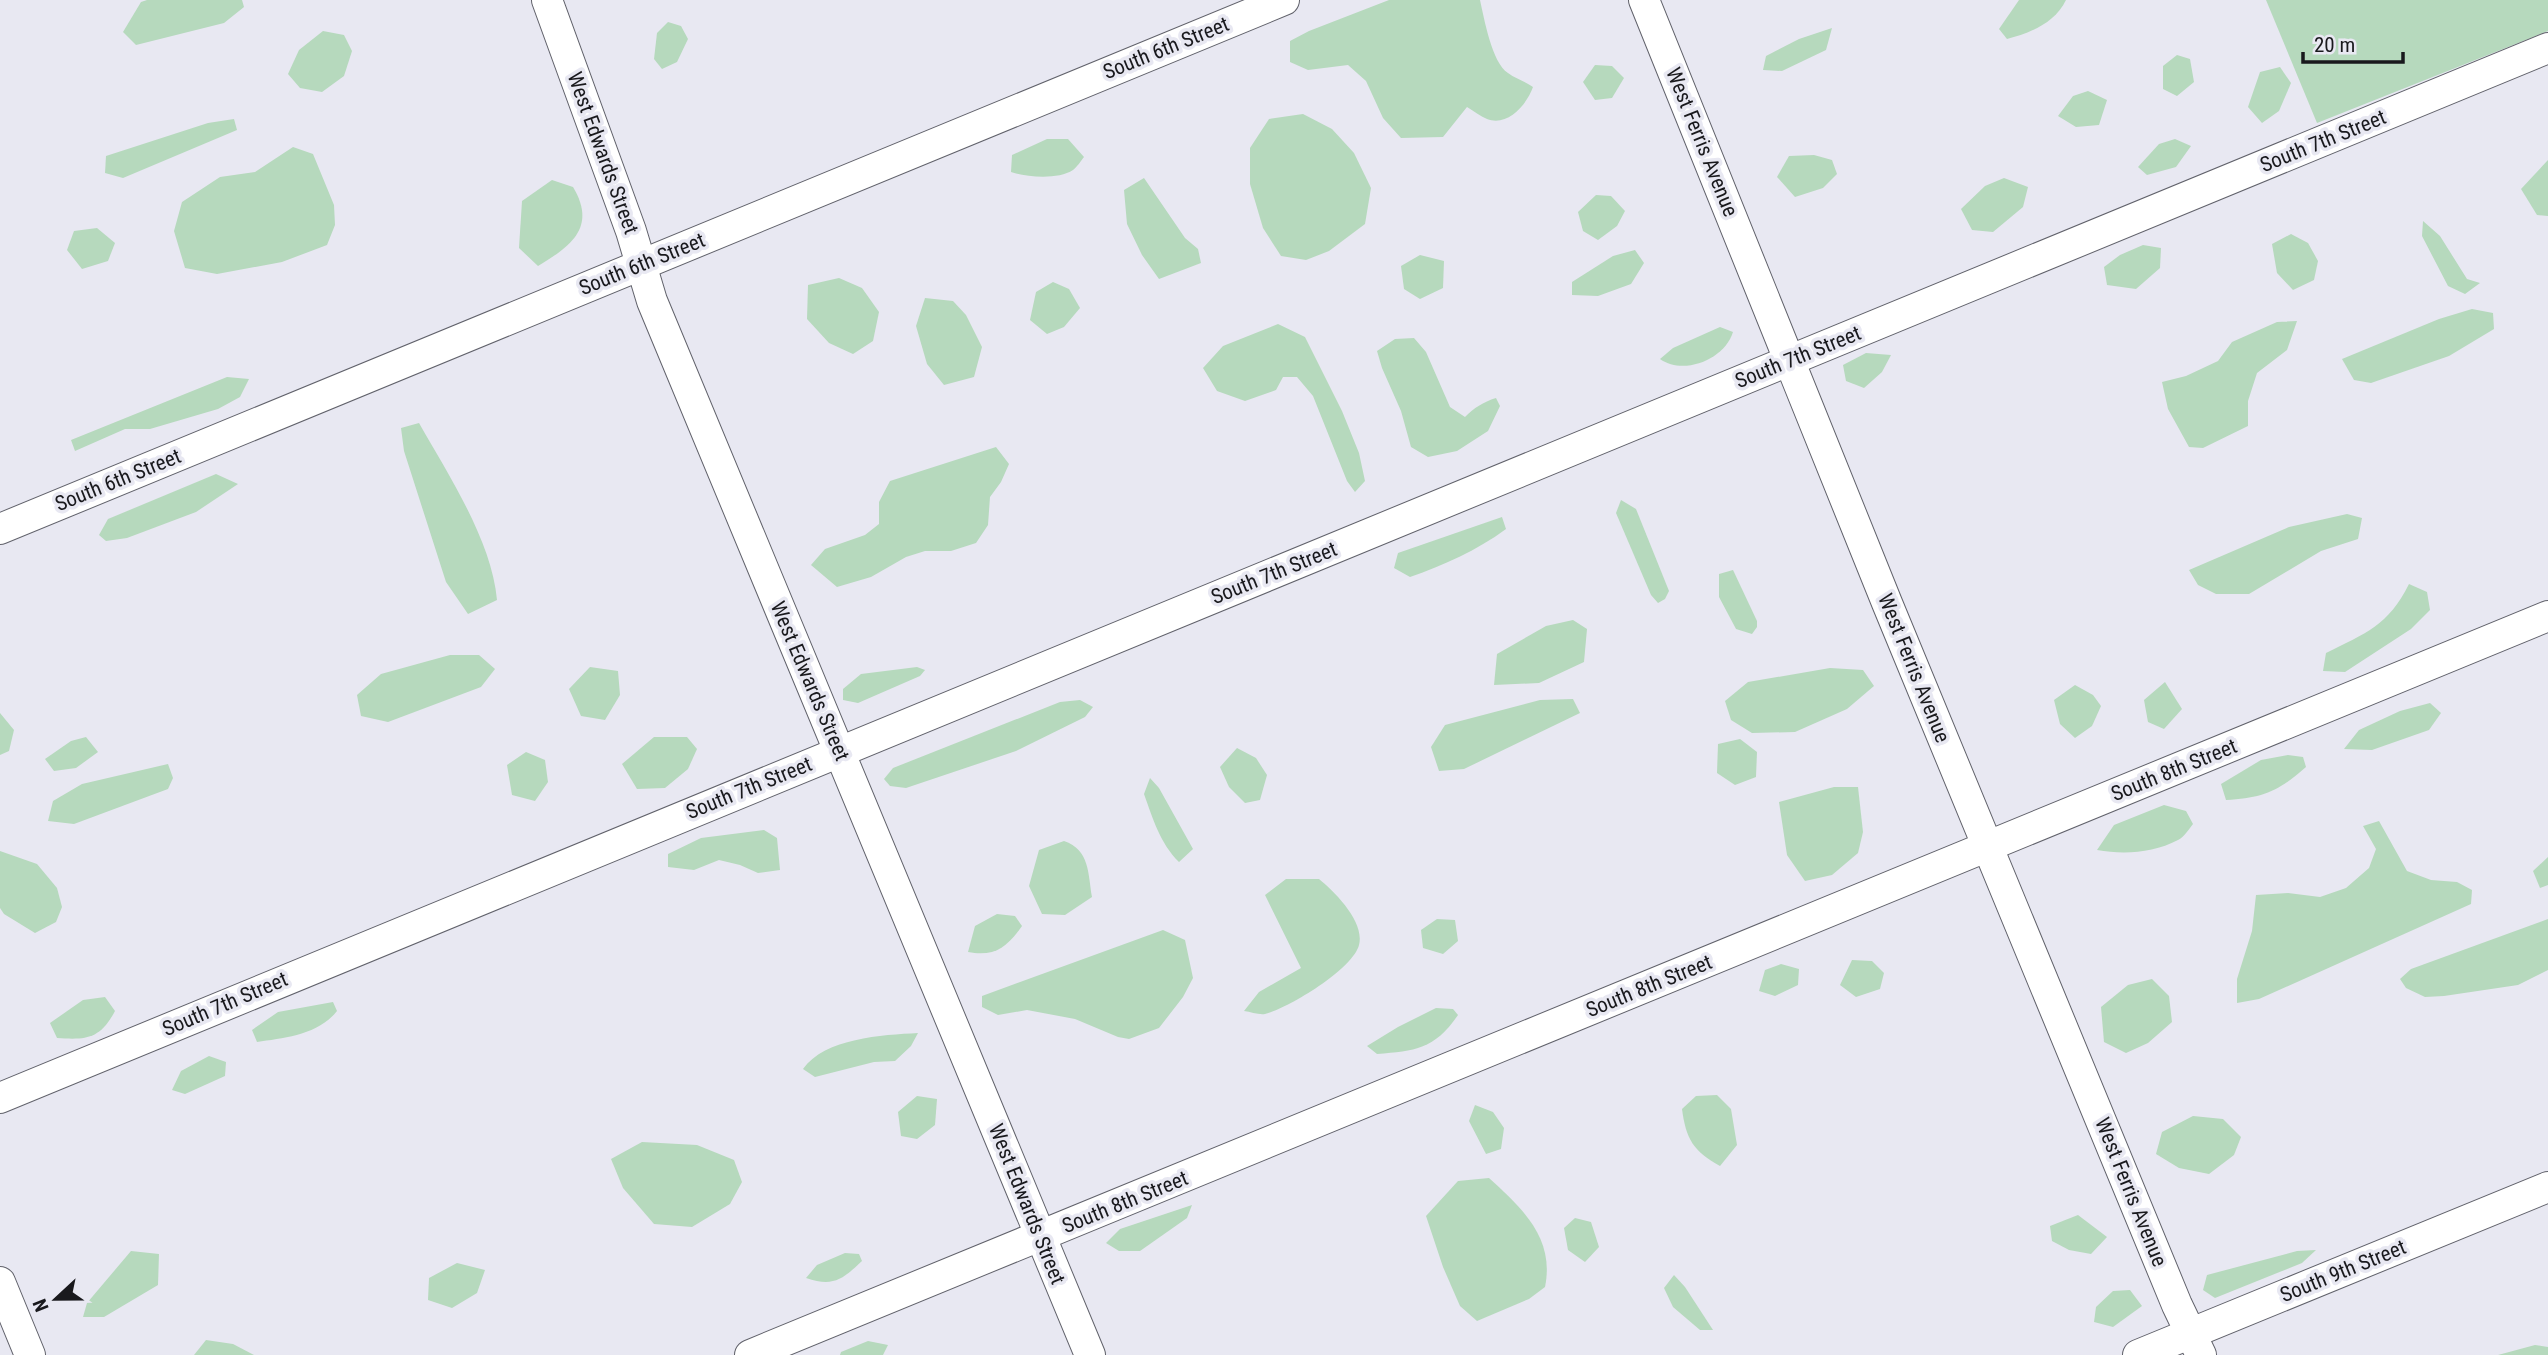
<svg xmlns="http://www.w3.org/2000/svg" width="2548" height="1355" font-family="'Roboto Condensed',sans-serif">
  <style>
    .green { fill: #b6d9bd }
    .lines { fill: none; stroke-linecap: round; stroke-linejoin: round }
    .street-casing { stroke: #61626b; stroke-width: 32 }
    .street { stroke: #fff; stroke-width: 30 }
    .labels { text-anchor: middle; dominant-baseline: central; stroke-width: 7; stroke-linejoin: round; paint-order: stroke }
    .street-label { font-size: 21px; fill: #19191d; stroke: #e8e8f2 }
  </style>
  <rect width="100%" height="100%" fill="#e8e8f2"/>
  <g class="green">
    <path d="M147 0H242L244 7 224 23 136 45 123 32 141 2Z"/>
    <path d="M1389 0H1480C1484 18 1492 63 1508 73 1516 79 1525 81 1533 87 1527 104 1508 127 1487 119 1480 116 1474 111 1467 107L1443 137 1401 138 1383 118 1366 81 1348 65 1308 70 1290 62V41L1309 31Z"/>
    <path d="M2019 0H2066C2055 23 2030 33 2007 39L1999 29Z"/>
    <path d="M2266 0H2548V31L2317 123Z"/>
    <path d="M668 22 681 26 688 39 677 62 662 69 654 59 657 33Z"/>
    <path d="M1832 28 1826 50 1782 71 1763 70 1766 56 1799 39Z"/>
    <path d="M323 31 344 35 352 51 344 76 322 92 300 88 288 74 299 50Z"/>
    <path d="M2177 55 2190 59 2194 82 2177 96 2163 89V66Z"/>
    <path d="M1595 65 1612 66 1624 78 1612 98 1595 100 1583 82Z"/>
    <path d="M2280 67 2291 83 2279 111 2262 123 2248 107 2260 72Z"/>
    <path d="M2088 91 2107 100 2099 125 2076 127 2058 116 2073 96Z"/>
    <path d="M1303 114 1332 129 1354 153 1371 188 1365 224 1329 251 1306 260 1281 256 1263 228 1250 184V148L1269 119Z"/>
    <path d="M234 119 237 130 123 178 105 173 106 156 208 123Z"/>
    <path d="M1047 139H1068L1084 157C1081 161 1077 167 1073 170 1058 180 1026 177 1011 172L1012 155Z"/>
    <path d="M2175 139 2191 146 2176 167 2147 175 2138 167 2159 144Z"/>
    <path d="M293 147 313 154 334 205 335 225 327 245 282 262 217 274 185 268 174 231 182 202 220 177 255 172Z"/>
    <path d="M1814 155 1832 160 1837 174 1823 188 1795 197 1777 177 1789 156Z"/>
    <path d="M2548 160V216L2537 215 2521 189Z"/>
    <path d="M1144 178 1185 238 1198 249 1201 263 1159 279 1142 255 1127 224 1124 190Z"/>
    <path d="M2004 178 2028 187 2023 207 1993 232 1972 230 1961 209 1985 186Z"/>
    <path d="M552 180 573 187C597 227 571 246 538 266L519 248 522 201Z"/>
    <path d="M1596 195 1611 196 1625 211 1617 226 1598 240 1583 231 1578 212Z"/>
    <path d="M2423 221 2440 236 2467 279 2480 283 2465 294 2448 286 2422 236Z"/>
    <path d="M97 228 115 243 108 261 82 269 67 250 74 231Z"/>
    <path d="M2291 234 2308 243 2318 261 2314 280 2293 290 2277 273 2272 244Z"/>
    <path d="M2143 245 2161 248 2160 268 2136 289 2107 285 2104 267 2120 255Z"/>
    <path d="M1635 250 1644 263 1631 284 1598 296 1572 295V282L1613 256Z"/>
    <path d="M1420 255 1444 261 1443 288 1420 299 1404 289 1401 266Z"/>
    <path d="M839 278 862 288 879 312 873 341 853 354 829 343 807 319 808 285Z"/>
    <path d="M1053 282 1069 289 1080 308 1064 327 1047 334 1030 320 1036 292Z"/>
    <path d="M925 298 953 301 966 315 982 347 974 377 944 385 927 364 916 326Z"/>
    <path d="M2472 309 2493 313 2494 329 2449 356 2371 383 2354 380 2342 359 2439 319Z"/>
    <path d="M2297 321 2287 350 2257 373 2248 401V426L2203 448 2189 447 2168 409 2162 382 2186 376 2218 361 2232 342 2277 322Z"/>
    <path d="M1278 324 1305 337 1342 411 1359 453 1365 481 1355 492 1347 481 1313 396 1297 377H1283L1276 390 1245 401 1217 391 1203 368 1223 346Z"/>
    <path d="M1720 327 1733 332C1725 359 1684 376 1660 359L1673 348Z"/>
    <path d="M1414 338 1426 352 1450 407 1465 417C1474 408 1483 402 1496 398L1500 406 1488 431 1457 451 1428 457 1411 447 1401 411 1382 368 1377 351 1395 339Z"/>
    <path d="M1866 353 1891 355 1882 372 1864 388 1846 381 1843 365Z"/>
    <path d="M227 377 249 379 240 397 218 409 150 429H125L75 451 71 440Z"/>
    <path d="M419 423C448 474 492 541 497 600L468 614 446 582 404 451 401 428Z"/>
    <path d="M996 447 1009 464 1001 482 990 497 988 525 976 543 951 551H925L906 557 871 577 837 587 811 565 825 549 865 535 879 524V502L890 481Z"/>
    <path d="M216 474 238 484 196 512 127 538 106 541 99 535 108 519Z"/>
    <path d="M1621 500 1636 509 1669 591 1665 599 1658 603 1651 595 1616 513Z"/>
    <path d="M2347 514 2362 518 2358 539 2321 551 2249 594H2216L2198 585 2189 570 2289 527Z"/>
    <path d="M1502 517 1506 529C1476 551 1444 565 1410 577L1394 568 1398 553Z"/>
    <path d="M1733 570 1757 621V627L1752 634 1736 629 1719 597V574Z"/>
    <path d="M2409 584 2427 592 2430 610 2411 629 2345 672 2323 671 2326 653C2366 633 2388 626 2409 584Z"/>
    <path d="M1573 620 1587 629 1584 662 1539 683 1494 685 1497 654 1546 626Z"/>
    <path d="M450 655H479L495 669 481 687 388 722 361 716 357 695 381 674Z"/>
    <path d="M590 667 618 671 620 695 605 720 581 716 569 689Z"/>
    <path d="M917 667 925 670 920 676 858 703 843 700V689L861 674Z"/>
    <path d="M1830 668 1863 670 1874 686 1847 709 1795 732 1752 733 1731 720 1725 701 1748 682Z"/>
    <path d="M2165 682 2182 709 2164 729 2148 722 2144 700Z"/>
    <path d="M2075 685 2093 695 2101 706 2092 726 2075 738 2060 724 2054 700Z"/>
    <path d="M1573 699 1580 713 1464 769 1439 771 1431 747 1445 725 1540 700Z"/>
    <path d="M1080 700 1093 707 1085 717 1016 751 906 788 890 786 884 779 893 768 1060 702Z"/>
    <path d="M2430 703 2441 713 2429 730 2372 750 2344 749 2359 730 2400 711Z"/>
    <path d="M0 713 14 730 9 751 0 755Z"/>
    <path d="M86 737 98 752 76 768 54 771 45 759 71 741Z"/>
    <path d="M654 737H687L697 749 688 769 665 788 637 789 622 764Z"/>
    <path d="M1740 739 1757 752 1756 777 1735 785 1717 773 1718 744Z"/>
    <path d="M1237 748 1256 758 1267 775 1260 800 1245 803 1229 787 1220 767Z"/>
    <path d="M526 752 545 760 548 782 535 801 512 795 507 765Z"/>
    <path d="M2288 755 2303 757 2306 767C2279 791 2263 798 2226 800L2221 784 2261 760Z"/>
    <path d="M168 764 173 778 168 789 74 824 48 821 53 801 82 784Z"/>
    <path d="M1150 778 1159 788 1193 849 1179 862C1160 843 1153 819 1144 794Z"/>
    <path d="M1834 787H1858L1863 832 1858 853 1832 875 1805 881 1787 855 1779 802Z"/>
    <path d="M2164 805 2186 811 2193 824C2189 829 2184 837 2178 840 2153 853 2124 855 2097 850L2114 825Z"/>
    <path d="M2379 821 2407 871 2431 880 2457 882 2472 890 2471 904 2259 999 2237 1003V979L2252 931 2256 895 2288 893 2320 897 2346 888 2369 868 2376 849 2363 826Z"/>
    <path d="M764 830 777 838 780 870 758 873 740 865 719 860 694 870 668 867V854L701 838Z"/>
    <path d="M1064 841C1090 850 1088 874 1092 897L1065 915 1042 914 1029 886 1039 850Z"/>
    <path d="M0 851 37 864 57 888 62 907 56 922 35 933 4 914 0 908Z"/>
    <path d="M2548 857V885L2540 888 2533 871Z"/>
    <path d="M1286 879H1319C1335 892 1365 922 1359 945 1353 969 1289 1008 1265 1014 1259 1015 1251 1012 1244 1011L1259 992 1301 968 1265 895Z"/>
    <path d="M997 914 1015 916 1022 926C1007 947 995 957 968 952L975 926Z"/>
    <path d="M1437 919 1455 920 1458 941 1443 954 1423 948 1421 930Z"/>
    <path d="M2548 919V970L2518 985 2444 996 2425 997 2406 988 2400 979 2411 969Z"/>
    <path d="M1163 930 1185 940 1193 978 1183 997 1159 1028 1129 1039 1118 1037 1075 1019 1027 1010 998 1015 982 1007V996Z"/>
    <path d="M1852 960 1872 961 1884 973 1880 989 1856 997 1840 985Z"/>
    <path d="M1781 964 1799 969 1798 985 1775 996 1759 991 1765 970Z"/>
    <path d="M2152 979 2169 996 2172 1022 2148 1043 2126 1053 2104 1042 2101 1007 2128 985Z"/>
    <path d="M105 997 115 1011C100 1039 87 1040 57 1038L50 1023 83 1000Z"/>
    <path d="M333 1002 337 1011C318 1035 284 1038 257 1042L252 1030 278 1012Z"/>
    <path d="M1436 1008 1453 1009 1458 1015C1435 1049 1415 1051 1377 1054L1367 1046 1398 1027Z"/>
    <path d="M918 1033 911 1046 895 1061 874 1062 815 1077 803 1069C825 1038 882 1035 918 1033Z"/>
    <path d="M209 1056 226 1062 225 1076 185 1094 172 1090 181 1071Z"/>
    <path d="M1717 1095 1731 1109 1737 1145 1720 1166C1693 1151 1686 1139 1682 1109L1696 1096Z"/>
    <path d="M917 1096 937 1099 935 1125 917 1139 901 1136 898 1112Z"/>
    <path d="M1475 1105 1493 1112 1504 1128 1501 1149 1486 1154 1469 1121Z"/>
    <path d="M2193 1116 2223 1119 2241 1137 2234 1155 2209 1174 2179 1168 2156 1154 2162 1132Z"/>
    <path d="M642 1142 697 1145 734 1160 742 1182 730 1204 692 1227 654 1224 623 1188 611 1159Z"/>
    <path d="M1489 1178C1522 1208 1555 1238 1545 1287L1529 1299 1477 1321 1460 1306 1443 1267 1426 1216 1458 1181Z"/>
    <path d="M1192 1205 1187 1218 1140 1251H1119L1106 1243 1120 1229Z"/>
    <path d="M2078 1215 2107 1237 2091 1254 2069 1250 2052 1241 2050 1226Z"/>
    <path d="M1575 1218 1591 1222 1599 1247 1585 1262 1568 1250 1564 1228Z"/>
    <path d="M2316 1250 2302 1263 2215 1298 2203 1290 2207 1275 2297 1251Z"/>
    <path d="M131 1251 159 1254 158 1285 104 1317H83L87 1303Z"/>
    <path d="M845 1253 859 1254 862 1261C842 1280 833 1287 806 1278L817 1265Z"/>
    <path d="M457 1263 485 1270 477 1293 452 1308 428 1300 429 1278Z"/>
    <path d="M1674 1275 1685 1287 1713 1330H1700L1673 1307 1664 1288Z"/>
    <path d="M2130 1290 2142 1306 2113 1327 2094 1322 2096 1307 2113 1291Z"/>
    <path d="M206 1340 233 1344 254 1355H194Z"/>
    <path d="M868 1341 888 1345 883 1355H840L841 1352Z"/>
    <path d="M2535 1345 2548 1347V1355H2498Z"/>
  </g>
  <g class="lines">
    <defs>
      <g id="street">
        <path d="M547 0 631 231 652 301 1090 1355"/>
        <path d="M1644 0 1887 603 2177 1305 2201 1355"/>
        <path d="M0 529 1284 0"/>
        <path d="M0 1098 2548 48"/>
        <path d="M0 1282 30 1355"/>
        <path d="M750 1355 2548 616"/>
        <path d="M2138 1355 2548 1187"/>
      </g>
    </defs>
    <use href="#street" class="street-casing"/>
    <use href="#street" class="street"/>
  </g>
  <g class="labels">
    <g class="street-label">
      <text transform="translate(1166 48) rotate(-22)">South 6th Street</text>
      <text transform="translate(2323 141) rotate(-22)">South 7th Street</text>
      <text transform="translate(1702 142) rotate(68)">West Ferris Avenue</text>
      <text transform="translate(603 153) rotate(70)">West Edwards Street</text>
      <text transform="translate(642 264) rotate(-22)">South 6th Street</text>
      <text transform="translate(1798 357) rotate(-22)">South 7th Street</text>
      <text transform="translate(118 480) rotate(-22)">South 6th Street</text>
      <text transform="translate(1274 573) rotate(-22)">South 7th Street</text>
      <text transform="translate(1914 668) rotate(68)">West Ferris Avenue</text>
      <text transform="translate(810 681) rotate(67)">West Edwards Street</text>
      <text transform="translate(2174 770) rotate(-22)">South 8th Street</text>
      <text transform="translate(749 788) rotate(-22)">South 7th Street</text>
      <text transform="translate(1649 986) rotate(-22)">South 8th Street</text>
      <text transform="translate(225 1004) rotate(-23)">South 7th Street</text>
      <text transform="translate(2131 1192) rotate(68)">West Ferris Avenue</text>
      <text transform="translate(1125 1202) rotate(-22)">South 8th Street</text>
      <text transform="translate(1027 1204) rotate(68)">West Edwards Street</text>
      <text transform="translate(2343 1271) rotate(-22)">South 9th Street</text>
    </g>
  </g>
  <g transform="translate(56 1299) rotate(248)" stroke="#e8e8f2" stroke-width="5" paint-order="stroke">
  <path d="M0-5L12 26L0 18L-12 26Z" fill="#19191d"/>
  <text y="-10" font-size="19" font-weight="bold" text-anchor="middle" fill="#19191d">N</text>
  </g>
  <path d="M2303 52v10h100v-10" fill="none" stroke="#19191d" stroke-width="3.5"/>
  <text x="2314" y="52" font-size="21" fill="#19191d" stroke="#e8e8f2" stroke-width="5" paint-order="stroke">20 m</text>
</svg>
